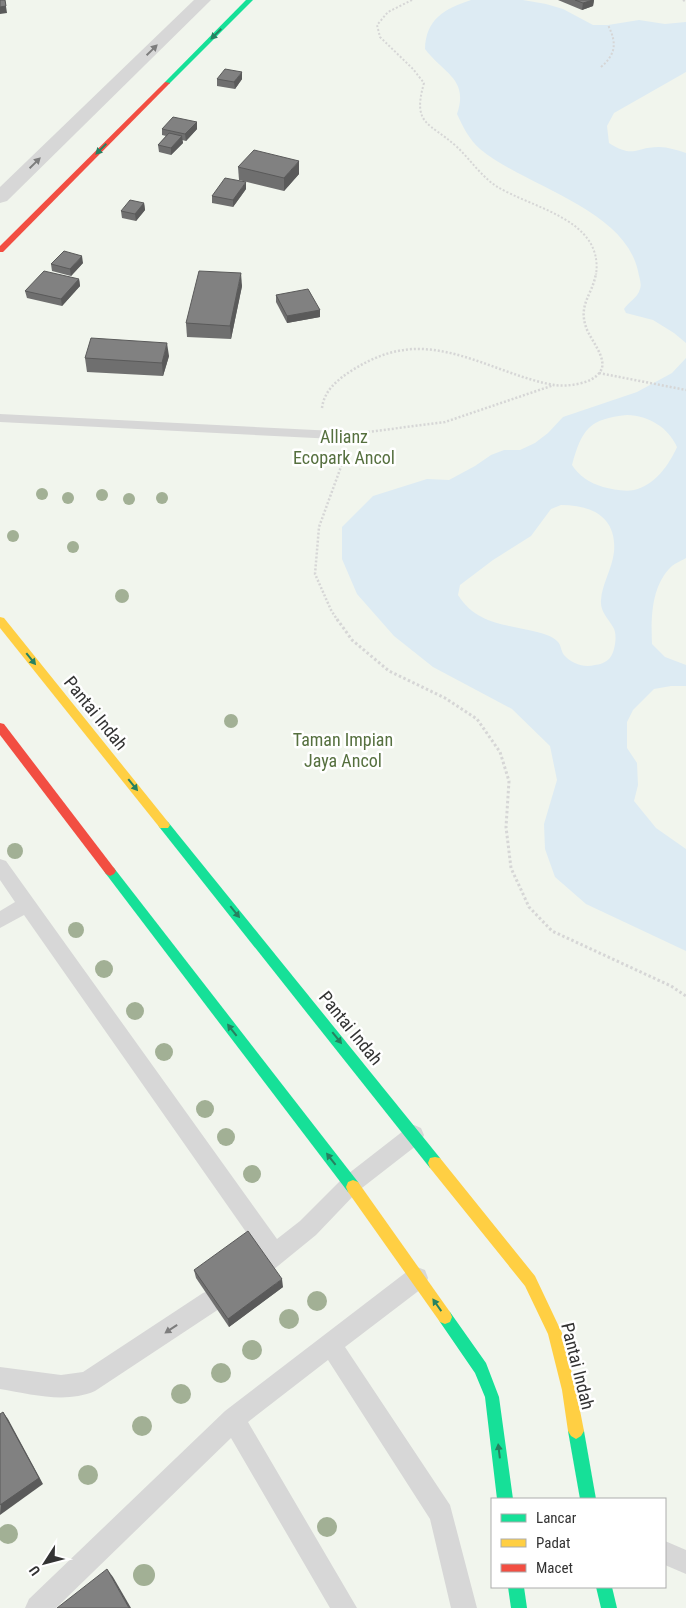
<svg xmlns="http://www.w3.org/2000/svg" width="686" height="1608" font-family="'Roboto Condensed',sans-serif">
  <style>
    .green { fill: #f1f5ed; fill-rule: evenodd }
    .water { fill: #ddebf3; fill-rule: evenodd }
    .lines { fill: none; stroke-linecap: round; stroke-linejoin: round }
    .path-far2 { stroke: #d6d6d6; stroke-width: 2; stroke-dasharray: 2 2; stroke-linecap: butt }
    .path-far1 { stroke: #d6d6d6; stroke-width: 2.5; stroke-dasharray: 2 2; stroke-linecap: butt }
    .path { stroke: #d6d6d6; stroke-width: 3; stroke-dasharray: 2.5 2.5; stroke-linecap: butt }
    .lane { fill: #d7d7d7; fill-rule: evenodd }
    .street { fill: #d7d7d7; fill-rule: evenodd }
    .fast { fill: #16e098; fill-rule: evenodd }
    .slow { fill: #ffcf43; fill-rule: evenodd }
    .jam { fill: #f24e42; fill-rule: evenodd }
    .tree { fill: #a2b095 }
    .wall { fill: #6f6f6f }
    .shaded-wall { fill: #5a5a5a }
    .building { fill: #818181; stroke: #5a5a5a }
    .oneway { fill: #268160 }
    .oneway2 { fill: #7d7d7d }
    .labels { text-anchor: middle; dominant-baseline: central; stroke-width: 5; stroke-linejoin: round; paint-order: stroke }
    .park-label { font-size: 18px; fill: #56703f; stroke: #fff }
    .street-label { font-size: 18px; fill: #333; stroke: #fff }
  </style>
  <rect width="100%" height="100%" fill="#fff"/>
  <path class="green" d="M0 0H686V1608H0ZM492 1499H665V1587H492Z"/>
  <g class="water">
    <path d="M471 0H523L546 4 563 9 593 25H608L639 20 665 24 686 22V72L614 113 607 126 609 143C634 159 635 147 659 147 668 147 677 150 686 153V343L674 333 653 320 626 313 624 309C629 301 637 299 640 289 642 284 639 277 638 271 624 208 526 187 480 149 469 139 463 127 457 114 469 79 444 74 425 49 426 19 444 9 471 0Z"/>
    <path d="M686 358V558C681 561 673 564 669 569 651 589 651 619 652 644L665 657 686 665V686H671L654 689 633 710 627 722V748L637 763 638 785 634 801 656 828 686 849V951L586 904 555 877 545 849 544 824 557 780 550 746 512 709 433 667 394 636 357 594 342 559V527L373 496 427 479 449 480 475 466 491 455 504 450H520L535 443 548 433 563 417 637 392 672 373ZM627 415C649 416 668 427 677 447 669 465 655 485 634 490 624 492 612 489 603 487 590 483 579 476 572 465 582 429 589 419 627 415ZM561 505C592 505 617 517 614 552 612 569 602 584 601 600 600 612 608 618 613 627 618 634 615 653 609 659 606 662 599 665 595 665 584 668 572 664 564 655 561 651 561 645 558 642 553 636 544 634 537 632 506 624 477 625 458 595L460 585 493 560 531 536 551 509Z"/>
  </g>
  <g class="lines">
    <g class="path-far2">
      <path d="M412 0 388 12 377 25 380 37 413 69 424 83C412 125 429 122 456 146 470 159 480 175 496 186 533 209 604 219 596 275"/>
      <path d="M683 0 686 2"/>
      <path d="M601 67C616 54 617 43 608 25"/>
    </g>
    <g class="path-far1">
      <path d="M599 373 686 390"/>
      <path d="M322 408C324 391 337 380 351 371 373 357 396 348 422 349 468 351 509 377 554 385 567 387 592 384 600 372 609 359 590 340 586 327 578 304 593 294 596 273"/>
      <path d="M360 433 445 422 554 385"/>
      <path d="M338 621 331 610 315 574 319 527 342 464 341 460"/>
    </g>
    <path class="path" d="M337 619 352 640 389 671 445 698 477 719 500 752 509 781 506 827 511 868 529 907 552 931 671 986 686 996"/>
    <g class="lane">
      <path d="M0 414 335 431 340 432 342 435 340 438 335 439 0 422Z"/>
      <path d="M0 859 6 861 277 1239 300 1221 344 1177 407 1128 414 1125 421 1128 424 1135 421 1142 358 1191 316 1235 273 1270 265 1273 257 1270 254 1262 260 1252 24 915 0 928V911L15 902 0 880Z"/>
      <path d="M417 1267 425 1270 428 1278 425 1286 345 1347 450 1505 477 1608H451L430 1519 328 1360 248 1422 357 1608H330L231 1438 56 1608H25L29 1599 225 1411 409 1270Z"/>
      <path d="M211 1290 219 1293 222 1301 219 1309 95 1391C65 1404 31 1394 0 1389V1367L61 1375 83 1372 203 1293Z"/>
      <path d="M665 1541 686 1550V1574L665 1565Z"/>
    </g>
    <path class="street" d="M194 0H211L7 201 0 203V187Z"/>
    <g class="fast">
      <path d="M246 0H253L169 84H165V82Z"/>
      <path d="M164 820 168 822 440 1158 442 1163 440 1168 435 1169 430 1168 160 828 158 825 160 822Z"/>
      <path d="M110 866 114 868 358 1182 360 1187 358 1192 353 1194 348 1192 106 874 104 871 106 868Z"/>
      <path d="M445 1310 450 1312 486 1363 499 1397 513 1499H497L485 1397 475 1373 440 1322 438 1317 440 1312Z"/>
      <path d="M576 1423 581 1426 584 1431 596 1499H580L568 1431 571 1426Z"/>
      <path d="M508 1587H524L527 1608H511Z"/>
      <path d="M596 1587H612L617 1608H601Z"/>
    </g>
    <g class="slow">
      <path d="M0 617 4 618 168 822 170 825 168 828H160L0 628Z"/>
      <path d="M435 1157 440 1158 535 1276 562 1333 576 1390 584 1431 581 1436 576 1439 571 1436 568 1431 562 1390 548 1334 525 1286 430 1168 428 1163 430 1158Z"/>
      <path d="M353 1180 358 1182 450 1312 452 1317 450 1322 445 1324 440 1322 348 1192 346 1187 348 1182Z"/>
    </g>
    <g class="jam">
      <path d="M165 82 170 83 3 252H0V246Z"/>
      <path d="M0 723 4 724 114 868 116 871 114 874 110 876 106 874 0 735Z"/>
    </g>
  </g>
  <g class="tree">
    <circle cx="42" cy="494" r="6"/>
    <circle cx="102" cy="495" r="6"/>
    <circle cx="68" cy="498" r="6"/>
    <circle cx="162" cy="498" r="6"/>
    <circle cx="129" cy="499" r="6"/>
    <circle cx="13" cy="536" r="6"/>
    <circle cx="73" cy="547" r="6"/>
    <circle cx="122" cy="596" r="7"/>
    <circle cx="231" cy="721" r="7"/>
    <circle cx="15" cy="851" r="8"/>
    <circle cx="76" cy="930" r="8"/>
    <circle cx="104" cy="969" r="9"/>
    <circle cx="135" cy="1011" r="9"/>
    <circle cx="164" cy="1052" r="9"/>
    <circle cx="205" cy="1109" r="9"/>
    <circle cx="226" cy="1137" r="9"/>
    <circle cx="252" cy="1174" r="9"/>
    <circle cx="317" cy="1301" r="10"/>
    <circle cx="289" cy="1319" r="10"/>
    <circle cx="252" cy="1350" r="10"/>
    <circle cx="221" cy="1373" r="10"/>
    <circle cx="181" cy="1394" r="10"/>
    <circle cx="142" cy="1426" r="10"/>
    <circle cx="88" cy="1475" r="10"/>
    <circle cx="327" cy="1527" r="10"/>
    <circle cx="8" cy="1534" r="10"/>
    <circle cx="144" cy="1575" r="11"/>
  </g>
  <g class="wall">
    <path d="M558 0H594L593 6 582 10Z"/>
    <path d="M217 79H242L235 89 217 86Z"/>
    <path d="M197 122V129L186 141 182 140 183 143 171 155 159 152 158 145 166 136 162 135V129Z"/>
    <path d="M238 167 299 174 284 191 239 180Z"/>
    <path d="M246 189 233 207 212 203V196Z"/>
    <path d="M144 203 145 210 136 221 122 218 121 211Z"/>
    <path d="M83 263 71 276 52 271 51 264Z"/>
    <path d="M79 279 80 286 62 306 27 298 25 291Z"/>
    <path d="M242 286 231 339 187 337 186 323Z"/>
    <path d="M276 295 320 310V317L287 323 276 302Z"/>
    <path d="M169 356 163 376 87 372 85 358Z"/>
    <path d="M194 1270 283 1287 229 1327 196 1278Z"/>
  </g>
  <g class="shaded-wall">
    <path d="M5 0 7 13 0 14V7Z"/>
    <path d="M593 0H594L593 6 582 10 583 3Z"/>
    <path d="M242 72V79L235 89 234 82Z"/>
    <path d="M197 122V129L186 141 185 134Z"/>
    <path d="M182 136 183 143 171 155V148Z"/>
    <path d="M299 161V174L284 191V178Z"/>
    <path d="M246 182V189L233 207V200Z"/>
    <path d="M144 203 145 210 136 221 135 214Z"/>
    <path d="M82 256 83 263 71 276 70 269Z"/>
    <path d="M241 273 242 286 231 339 230 326Z"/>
    <path d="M79 279 80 286 62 306 61 299Z"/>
    <path d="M320 310V317L287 323V316Z"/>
    <path d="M167 343 169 356 163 376 162 363Z"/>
    <path d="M282 1279 283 1287 229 1327 228 1319Z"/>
    <path d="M3 1412 8 1419 43 1484 0 1515Z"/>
    <path d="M107 1569 113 1577 131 1608H129Z"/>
  </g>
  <g class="building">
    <path d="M0 0H5L6 6 0 7Z"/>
    <path d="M575 0H593L583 3Z"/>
    <path d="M225 69 242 72 234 82 217 79Z"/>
    <path d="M173 117 197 122 185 134 162 129Z"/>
    <path d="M169 133 182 136 171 148 158 145Z"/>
    <path d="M254 150 299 161 284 178 238 167Z"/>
    <path d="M225 178 246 182 233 200 212 196Z"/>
    <path d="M130 200 144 203 135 214 121 211Z"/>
    <path d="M64 251 82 256 70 269 51 264Z"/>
    <path d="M44 271 79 279 61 299 25 291Z"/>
    <path d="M199 271 241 273 230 326 186 323Z"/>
    <path d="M308 289 320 310 287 316 276 295Z"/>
    <path d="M91 338 167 343 162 363 85 358Z"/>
    <path d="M248 1231 282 1279 228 1319 194 1270Z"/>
    <path d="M3 1412 39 1478 0 1505V1414Z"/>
    <path d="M107 1569 129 1608H57Z"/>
  </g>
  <defs><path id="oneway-solid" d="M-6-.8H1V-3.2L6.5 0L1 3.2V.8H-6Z" transform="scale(1.25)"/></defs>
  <g class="oneway">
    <use href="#oneway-solid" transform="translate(216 34) rotate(135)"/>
    <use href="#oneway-solid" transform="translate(101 149) rotate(135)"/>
    <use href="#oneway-solid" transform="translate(31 659) rotate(51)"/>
    <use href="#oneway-solid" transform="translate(133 785) rotate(51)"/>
    <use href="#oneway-solid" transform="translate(235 912) rotate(51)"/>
    <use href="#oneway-solid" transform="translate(232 1030) rotate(-128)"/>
    <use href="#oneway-solid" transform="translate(337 1038) rotate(51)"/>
    <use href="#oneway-solid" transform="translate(331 1159) rotate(-128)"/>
    <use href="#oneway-solid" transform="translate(437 1305) rotate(-125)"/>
    <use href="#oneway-solid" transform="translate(499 1451) rotate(-97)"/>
  </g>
  <g class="oneway2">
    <use href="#oneway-solid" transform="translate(152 50) rotate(-44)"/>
    <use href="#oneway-solid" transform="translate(35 163) rotate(-44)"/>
    <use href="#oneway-solid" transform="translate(171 1329) rotate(146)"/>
  </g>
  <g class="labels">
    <g class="park-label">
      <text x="344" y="436">Allianz<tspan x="344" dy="21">Ecopark Ancol</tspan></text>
      <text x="343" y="739">Taman Impian<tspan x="343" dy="21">Jaya Ancol</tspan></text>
    </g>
    <g class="street-label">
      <text transform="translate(96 713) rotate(51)">Pantai Indah</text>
      <text transform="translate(351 1028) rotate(51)">Pantai Indah</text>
      <text transform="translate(578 1366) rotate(76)">Pantai Indah</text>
    </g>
  </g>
  <rect x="491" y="1498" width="175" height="90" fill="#ffffff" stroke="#adadad"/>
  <rect x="501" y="1514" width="25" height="8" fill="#16e098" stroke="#adadad"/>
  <text x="536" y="1523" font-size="15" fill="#333333">Lancar</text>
  <rect x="501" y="1539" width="25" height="8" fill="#ffcf43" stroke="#adadad"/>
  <text x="536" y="1548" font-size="15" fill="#333333">Padat</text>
  <rect x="501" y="1564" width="25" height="8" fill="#f24e42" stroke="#adadad"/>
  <text x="536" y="1573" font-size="15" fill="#333333">Macet</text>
  <g transform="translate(45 1563) rotate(234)" stroke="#ffffff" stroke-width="4" paint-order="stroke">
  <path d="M0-4L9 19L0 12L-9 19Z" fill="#333333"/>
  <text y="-8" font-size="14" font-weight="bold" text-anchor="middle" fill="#333333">U</text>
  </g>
</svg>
